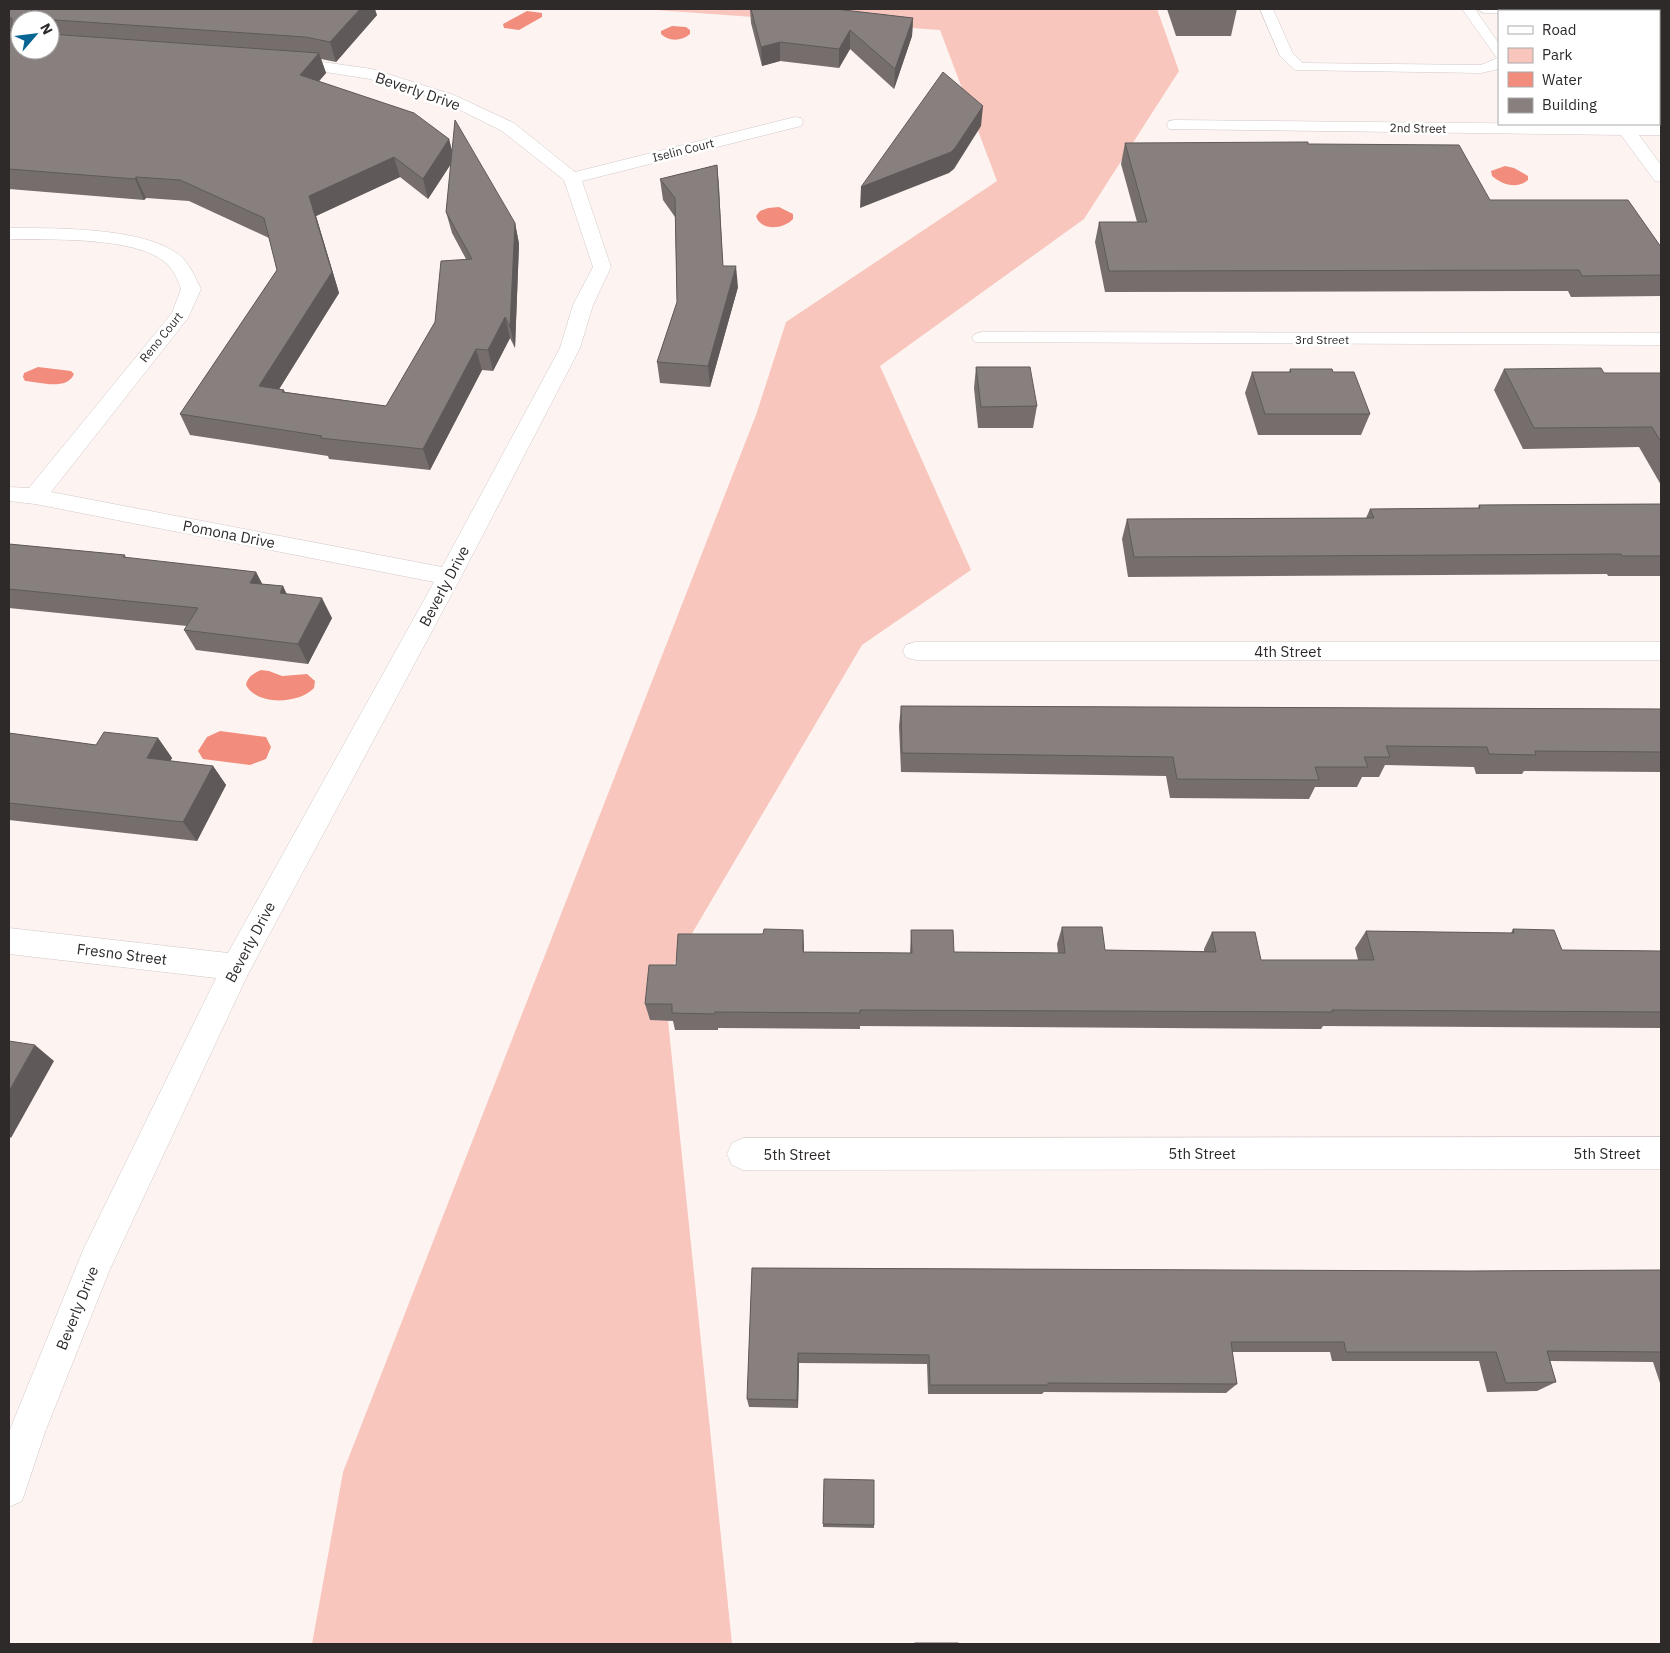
<svg xmlns="http://www.w3.org/2000/svg" width="1670" height="1653" font-family="'IBM Plex Sans',sans-serif">
  <style>
    .green { fill: #f8c6bd }
    .water { fill: #f28d7d }
    .lines { fill: none; stroke-linecap: round; stroke-linejoin: round }
    .lane-casing { stroke: #d1c8c7; stroke-width: 1 }
    .street-casing { stroke: #d1c8c7; stroke-width: 1 }
    .lane { fill: #fff; fill-rule: evenodd }
    .street { fill: #fff; fill-rule: evenodd }
    .wall { fill: #756e6d; fill-rule: evenodd }
    .shaded-wall { fill: #5f5a59 }
    .building { fill: #88807f; stroke: #5f5a59 }
    .labels { text-anchor: middle; dominant-baseline: central; stroke-width: 5; stroke-linejoin: round; paint-order: stroke }
    .far-street-label { font-size: 12px; fill: #2d2a29; stroke: #fff }
    .street-label { font-size: 15px; fill: #2d2a29; stroke: #fff }
  </style>
  <rect width="100%" height="100%" fill="#fdf4f2"/>
  <path class="green" d="M641 9H1157L1179 71 1084 219 880 366 971 570 862 645 664 981 732 1644H312L343 1472 756 415 786 322 997 181 940 30Z"/>
  <g class="water">
    <path d="M527 11 542 13V17L519 30 504 28 503 24Z"/>
    <path d="M672 26 686 27 690 30V34C682 41 669 42 661 34V31Z"/>
    <path d="M1505 166 1514 168 1528 176V180C1517 190 1501 184 1492 176L1491 171Z"/>
    <path d="M779 207 793 214V219C784 229 761 232 756 216L760 211 768 208Z"/>
    <path d="M38 367 71 371 74 374C67 391 39 382 25 381L23 377 24 373Z"/>
    <path d="M261 670 269 671 282 676 307 674 315 681 314 688C299 704 257 706 246 685 248 676 253 674 261 670Z"/>
    <path d="M220 731 266 737 271 747 266 759 250 765 203 759 198 751 207 737Z"/>
  </g>
  <g class="lines">
    <defs>
      <g id="lane">
        <path d="M1260 9H1273L1293 54 1303 63 1481 65 1497 58 1462 9H1475L1499 44V69L1481 73 1295 70 1280 56Z"/>
        <path d="M1477 9H1543L1544 10 1499 11V13H1484Z"/>
      </g>
      <g id="street">
        <path d="M1528 9H1544L1546 11H1530Z"/>
        <path d="M287 57 372 69 454 95 514 123 575 172 795 117 801 118 803 122 801 126 582 181 611 267 593 305 580 348 461 577 247 976 110 1269 45 1432 22 1501 9 1507V1432L84 1248 216 978 9 954V928L228 953 434 582 35 504 9 501V487L29 488 172 313 181 289C178 280 174 270 166 263 136 236 49 240 9 239V228C53 228 142 227 178 254 189 262 195 277 201 289L188 318 51 492 442 567 560 348 573 305 593 267 564 180 502 131 442 101 370 79 281 65 279 62Z"/>
        <path d="M1175 120 1661 125V135H1639L1661 165V182L1655 181 1621 135 1169 129 1167 125 1169 121Z"/>
        <path d="M982 332 1661 333V345L975 342 972 338 975 334Z"/>
        <path d="M915 642H1661V660H915L906 657 903 651 906 645Z"/>
        <path d="M1661 1137V1169L743 1170 732 1165 727 1154 732 1143 743 1138Z"/>
      </g>
    </defs>
    <use href="#lane" class="lane-casing"/>
    <use href="#street" class="street-casing"/>
    <use href="#lane" class="lane"/>
    <use href="#street" class="street"/>
  </g>
  <g class="wall">
    <path d="M9 9 377 15 336 62 321 59 326 73 319 81 449 139 452 151 515 223 519 244 515 348 510 338 493 371 482 370 430 470 329 459 328 456 190 435 180 414 277 270 269 238 189 201 146 198 144 200 9 189ZM20 20H50V50ZM451 164 446 212 452 233 466 259 435 322 386 406 285 392 284 390 279 389 339 293 316 216 400 177 428 199Z"/>
    <path d="M750 9H835L913 18 912 36 894 89 850 49 839 68 780 61 762 66 751 23Z"/>
    <path d="M1167 9H1237L1231 36H1176Z"/>
    <path d="M1125 143 1308 144 1490 200 1661 247V296L1571 297 1568 291 1105 292 1095 242 1099 222H1137L1121 164Z"/>
    <path d="M717 165 723 266 738 287 710 387 660 383 657 362 677 302 675 217 663 200 660 179Z"/>
    <path d="M976 367 1037 406 1033 428H978L974 388Z"/>
    <path d="M1290 369 1333 372 1370 414 1361 435H1258L1245 393 1252 372H1289Z"/>
    <path d="M1504 369 1604 373H1661V485L1639 447 1523 449 1494 390Z"/>
    <path d="M1661 504V576H1608L1607 574 1128 577 1122 539 1127 519 1366 518 1370 509 1478 508 1479 505Z"/>
    <path d="M9 544 125 555 126 558 256 572 262 584 283 586 286 594 332 618 308 664 196 650 184 630 187 626 9 608Z"/>
    <path d="M901 706 1661 709V772L1524 771 1522 774H1476L1474 767 1385 765 1379 777H1362L1357 787H1315L1309 799 1170 798 1166 776 901 772 899 726Z"/>
    <path d="M9 733 96 745 158 738 172 758 170 761 213 766 226 785 197 841 9 820Z"/>
    <path d="M1062 927 1105 950 1204 951V949L1212 932 1261 960H1358L1355 948 1366 931 1511 933 1513 929 1562 950 1661 951V1028L1323 1026 1321 1029 860 1026V1029L718 1028V1030H675L673 1021 650 1020 645 1004 676 965 804 952 910 953 911 930 954 952 1058 953 1057 944Z"/>
    <path d="M752 1268 1470 1271 1661 1270V1386L1653 1362 1550 1361 1556 1382 1537 1391 1487 1392 1479 1361H1332L1330 1352H1232L1237 1384 1226 1393 1044 1392 1042 1394H928L927 1364 799 1363 798 1408 749 1407 747 1399Z"/>
    <path d="M824 1479 874 1525V1528L823 1527Z"/>
  </g>
  <g class="shaded-wall">
    <path d="M360 9H375L377 15 336 62 330 42Z"/>
    <path d="M913 18 912 36 894 89 895 69Z"/>
    <path d="M850 30V49L839 68V49Z"/>
    <path d="M780 42V61L762 66 761 47Z"/>
    <path d="M319 53 326 73 307 95 300 75Z"/>
    <path d="M983 106 981 126 954 169 949 173 860 208 861 187Z"/>
    <path d="M449 139 454 159 428 199 423 179Z"/>
    <path d="M394 157 400 177 316 216 339 293 268 407 259 386 309 196Z"/>
    <path d="M717 165 719 186 724 288 723 266Z"/>
    <path d="M136 177 146 198 144 200 135 179Z"/>
    <path d="M515 223 519 244 515 348 510 327Z"/>
    <path d="M736 266 738 287 710 387 708 366Z"/>
    <path d="M505 317 510 338 493 371 488 350Z"/>
    <path d="M476 349 482 370 430 470 423 449Z"/>
    <path d="M256 572 267 593 250 583Z"/>
    <path d="M283 586 293 607 280 593Z"/>
    <path d="M322 598 332 618 308 664 298 644Z"/>
    <path d="M158 738 172 758 161 778 147 758Z"/>
    <path d="M213 766 226 785 197 841 183 822Z"/>
    <path d="M803 930 804 947 803 969Z"/>
    <path d="M35 1045 54 1061 11 1138 9 1136V1091Z"/>
    <path d="M798 1353 799 1363 798 1408 797 1400Z"/>
  </g>
  <g class="building">
    <path d="M9 9H360L330 42 305 37 41 19V20H20V50H50V34L319 53 300 75 414 113 449 139 423 179 394 157 309 196 332 272 259 386 284 390 282 392 386 406 435 322 441 261 472 259 446 212 455 120 515 223 510 327 505 317 488 350 476 349 423 449 320 438 322 436 180 414 277 270 264 218 180 180 136 177 135 179 9 169V30L12 31V18H9Z"/>
    <path d="M751 9H835L913 18 895 69 850 30 839 49 780 42 761 47Z"/>
    <path d="M943 72 983 106 955 148 951 152 861 187Z"/>
    <path d="M1308 142V144L1459 145 1490 200H1628L1661 247V275L1582 276 1579 270 1109 271 1099 222H1147L1125 143Z"/>
    <path d="M717 165 723 266H736L708 366 657 362 677 302 675 198 660 179Z"/>
    <path d="M976 367H1030L1037 406 981 407Z"/>
    <path d="M1601 368 1604 373H1661V442L1652 427 1534 428 1504 369Z"/>
    <path d="M1290 369H1332L1333 372H1354L1370 414H1265L1252 372H1291Z"/>
    <path d="M1661 504V556H1622L1621 554 1134 557 1127 519 1374 518 1370 509 1480 508 1479 505Z"/>
    <path d="M9 544 125 555 123 557 256 572 250 583 283 586 280 593 322 598 298 644 184 630 198 608 9 589Z"/>
    <path d="M901 706 1661 709V752L1535 751 1536 755 1489 754 1487 747 1386 746 1390 757H1364L1368 767H1315L1319 780 1177 779 1173 757 902 753Z"/>
    <path d="M104 732 158 738 147 758 213 766 183 822 9 803V733L96 745Z"/>
    <path d="M1062 927H1102L1105 950 1216 952 1212 932H1255L1261 960H1374L1366 931 1514 933 1513 929 1554 930 1562 950 1661 951V1012L1332 1010V1012L860 1010V1013L715 1012V1014L672 1013V1004H645L649 965H676L678 934H763L764 929 803 930V952L912 953 911 930H953L954 952 1065 953Z"/>
    <path d="M9 1041 35 1045 9 1091Z"/>
    <path d="M752 1268 1470 1271 1661 1270V1352L1547 1351 1556 1382 1506 1383 1496 1352H1346L1344 1342H1231L1237 1384 1048 1383V1385H930L929 1355 798 1353 797 1400 747 1399Z"/>
    <path d="M824 1479 874 1480V1525L823 1524Z"/>
    <rect x="915" y="1643" width="43" height="1"/>
  </g>
  <g class="labels">
    <g class="far-street-label">
      <text transform="translate(1418 128) rotate(1)">2nd Street</text>
      <text transform="translate(683 150) rotate(-14)">Iselin Court</text>
      <text transform="translate(161 337) rotate(-51)">Reno Court</text>
      <text x="1322" y="339">3rd Street</text>
    </g>
    <g class="street-label">
      <text transform="translate(418 91) rotate(19)">Beverly Drive</text>
      <text transform="translate(229 534) rotate(11)">Pomona Drive</text>
      <text transform="translate(444 586) rotate(-62)">Beverly Drive</text>
      <text x="1288" y="651">4th Street</text>
      <text transform="translate(250 942) rotate(-62)">Beverly Drive</text>
      <text transform="translate(122 954) rotate(7)">Fresno Street</text>
      <text x="1202" y="1153">5th Street</text>
      <text x="1607" y="1153">5th Street</text>
      <text x="797" y="1154">5th Street</text>
      <text transform="translate(77 1308) rotate(-68)">Beverly Drive</text>
    </g>
  </g>
  <rect width="1670" height="1653" fill="none" stroke="#2d2a29" stroke-width="20"/>
  <rect x="1498" y="10" width="162" height="115" fill="#ffffff" stroke="#abaaa9"/>
  <rect x="1508" y="26" width="25" height="8" fill="#ffffff" stroke="#abaaa9"/>
  <text x="1542" y="35" font-size="15" fill="#2d2a29">Road</text>
  <rect x="1508" y="48" width="25" height="15" fill="#f8c6bd" stroke="#abaaa9"/>
  <text x="1542" y="60" font-size="15" fill="#2d2a29">Park</text>
  <rect x="1508" y="72" width="25" height="15" fill="#f28d7d" stroke="#abaaa9"/>
  <text x="1542" y="85" font-size="15" fill="#2d2a29">Water</text>
  <rect x="1508" y="98" width="25" height="15" fill="#88807f" stroke="#abaaa9"/>
  <text x="1542" y="110" font-size="15" fill="#2d2a29">Building</text>
  <g transform="translate(35 35) rotate(62)"><circle r="24" fill="#ffffff" stroke="#abaaa9"/>
  <path d="M0-4L9 19L0 12L-9 19Z" fill="#076594"/>
  <text y="-8" font-size="14" font-weight="bold" text-anchor="middle" fill="#2d2a29">N</text>
  </g>
</svg>
